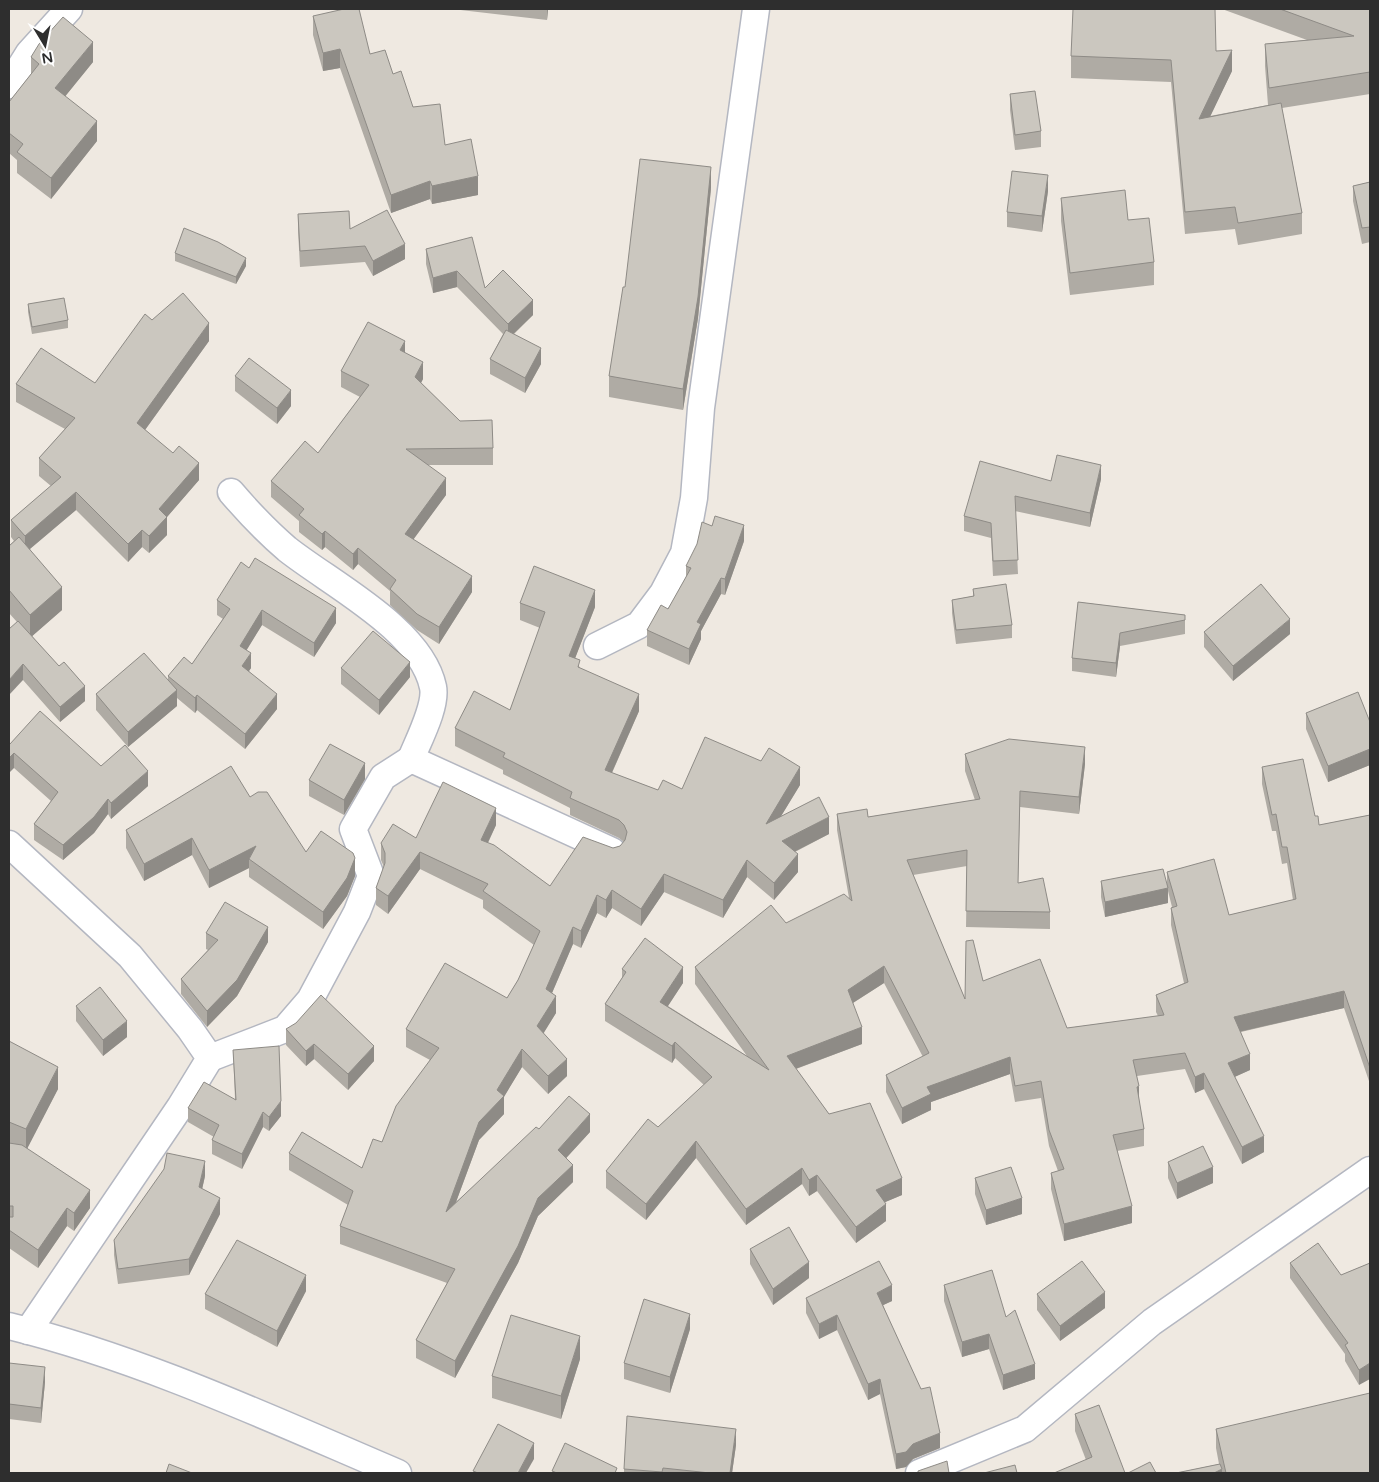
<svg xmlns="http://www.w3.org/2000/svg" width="1379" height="1482" font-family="'Varela Round',sans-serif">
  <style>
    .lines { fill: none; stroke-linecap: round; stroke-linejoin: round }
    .minor-casing { stroke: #b4b7c1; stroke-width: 29 }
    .minor { stroke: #fff; stroke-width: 26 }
    .wall { fill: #afaba4 }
    .shaded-wall { fill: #8e8b86 }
    .building { fill: #cbc7bf; stroke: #8e8b86 }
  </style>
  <rect width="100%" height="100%" fill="#efe9e1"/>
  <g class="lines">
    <defs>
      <g id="minor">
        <path d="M9 85 29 53 69 9"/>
        <path d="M231 492C249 513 266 531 287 549 331 584 421 629 433 687 437 706 418 741 411 759"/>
        <path d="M597 646 639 625 663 593 684 553 694 498 701 408 756 9"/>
        <path d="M9 844 130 956 190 1029 210 1058 180 1107 28 1331"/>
        <path d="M210 1058 285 1029 310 1000 357 912 371 876 353 829 383 777 411 759 612 851"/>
        <path d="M9 1326C143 1359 271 1419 398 1473"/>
        <path d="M919 1473 1025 1429 1152 1322 1370 1170"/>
      </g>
    </defs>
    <use href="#minor" class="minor-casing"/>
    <use href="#minor" class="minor"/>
  </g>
  <g class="wall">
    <path d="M452 9H548L547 20Z"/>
    <path d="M1222 9H1370V94L1282 108 1302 213V234L1238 245 1235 229 1185 234 1171 82 1071 78V56L1216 51 1232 71 1210 116 1268 105 1265 66V44L1307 40Z"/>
    <path d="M313 16 370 54 393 74 413 107 445 145 478 195 432 204 430 199 391 213 340 68 323 71 313 35Z"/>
    <path d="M31 57 93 62 65 96 97 141 51 199 17 173V160L9 153V102L31 74Z"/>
    <path d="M1010 94 1041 131V147L1015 150 1010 110Z"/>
    <path d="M1370 182V242L1362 244 1353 201V186Z"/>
    <path d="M711 188 698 318 683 410 609 397V376L625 287Z"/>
    <path d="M1048 191 1042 232 1007 227V212Z"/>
    <path d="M1061 198 1128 220 1154 262V285L1070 295 1061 221Z"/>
    <path d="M298 214 350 229 405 259 373 276 365 262 300 267 298 230Z"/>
    <path d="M426 249 485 288 533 315 514 334 541 364 525 393 490 374V359L503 334 457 287 433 293 426 264Z"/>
    <path d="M175 253 246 266 236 284 175 261Z"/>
    <path d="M28 304 68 320V328L32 334 28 312Z"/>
    <path d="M152 320 209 341 145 430 199 480 167 517V535L149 553 142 547 128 562 76 510 30 549 62 610 32 636 85 701 60 722 23 680 17 622 9 613V546L14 541 11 537V520L51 486 39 476V458L65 429 16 402V384L95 383Z"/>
    <path d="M405 353 423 379 421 383 460 421 493 448V465H428L446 495 413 539 472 592 439 644 417 630 390 605V591L358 564 353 570 325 547 322 550 299 532V521L271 497V481L318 453 360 397 341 387V371Z"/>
    <path d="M235 376 291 406 277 424 235 391Z"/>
    <path d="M1101 479 1090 527 1015 511 1018 574 993 576 991 538 964 531V516L1051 481Z"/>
    <path d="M744 541 725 595 721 594 701 631V639L689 665 647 646V630L668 609 686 578V566Z"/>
    <path d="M249 568 336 623 314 657 262 625 246 650 251 668 249 671 277 709 245 749 197 710 195 713 177 698V706L128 747 96 710V694L168 680V676L192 664 223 619 217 615V600Z"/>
    <path d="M973 589 1012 625V638L956 644 952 613V600L973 596Z"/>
    <path d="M1078 602 1185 615V634L1120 646 1116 677 1072 671V658Z"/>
    <path d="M520 603 595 607 575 658 580 668 639 711 612 773 658 790 800 785 781 816 829 834 795 852 798 872 774 900 747 877 723 918 664 892 641 926 612 908 606 918 597 913 581 948 573 944 552 993 556 1013 543 1033 567 1076 548 1094 522 1067 504 1096V1114L479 1140 456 1202 539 1129 590 1132 566 1158 573 1182 538 1216 518 1263 455 1378 416 1358V1340L447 1283 340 1244V1226L348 1205 289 1170V1153L362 1168 382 1142 430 1060 406 1047V1029L507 998 518 980 534 945 483 908V900L420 869 388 914 376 905V888L384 867 381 860V843L416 838 496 825 488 843 550 886 613 848 620 846 624 842 619 838 570 815V808L503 774V770L455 746V728L510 710 540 628 520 620Z"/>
    <path d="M1204 632 1290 634 1233 681 1204 647Z"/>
    <path d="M341 668 410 677 379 715 341 684Z"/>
    <path d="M1306 713 1370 722V765L1328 782 1306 729Z"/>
    <path d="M10 744 101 766 148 786 111 819 108 814 94 833 63 860 34 840V824L51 801 14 768Z"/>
    <path d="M965 754 1085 764 1079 814 1020 807 1018 883 1050 912V929L966 927 967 866 913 875 965 999 983 981 1067 1028 1158 1016 1156 1012V995L1184 983 1171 925V908L1172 907 1168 891V903L1105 917 1101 897V881L1167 884V872L1229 915 1293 900 1287 863 1282 864 1276 831H1272L1262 784V767L1315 816 1319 825 1370 815V1084L1344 1008 1241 1032 1250 1070 1234 1077 1264 1152 1242 1164 1204 1089 1195 1093 1185 1069 1137 1076 1139 1102 1144 1129V1146L1117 1151 1132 1223 1064 1241 1051 1189V1173L1058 1171 1049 1146 1041 1098 1015 1102 1010 1074 931 1102V1110L902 1124 886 1092V1075L923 1057 884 983 853 1003 862 1044 796 1069 829 1114 902 1195 885 1202 886 1221 856 1243 817 1191 809 1196 802 1184 746 1225 696 1158 646 1220 606 1188V1171L658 1127 704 1085 675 1058 672 1063 605 1021V1004L622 978V969L683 983 668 1006 747 1056 695 984V967L786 923 849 898 837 830V814L868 817 975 800 965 771Z"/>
    <path d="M365 779 344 815 309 796V780Z"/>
    <path d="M250 797 306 852 355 876 347 896 323 929 249 877V868L209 888 192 855 144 881 126 848V830Z"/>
    <path d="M206 933 268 942 237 996 207 1027 181 994V979L208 950 206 949Z"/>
    <path d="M76 1006 127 1037 103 1056 76 1021Z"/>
    <path d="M286 1029 374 1061 348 1090 314 1059 306 1066 286 1045Z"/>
    <path d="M9 1041 58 1089 27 1148 90 1208 74 1231 67 1226 38 1268 9 1248Z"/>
    <path d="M233 1050 281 1116 269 1131 263 1127 242 1169 212 1154V1140L214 1137 188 1122V1108L235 1099Z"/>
    <path d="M1168 1162 1213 1183 1177 1199 1168 1178Z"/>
    <path d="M205 1176 202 1189 220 1214 189 1275 118 1284 114 1255V1240Z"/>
    <path d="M975 1178 1022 1214 986 1225 975 1194Z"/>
    <path d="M750 1249 809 1278 773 1305 750 1264Z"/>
    <path d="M1290 1263 1341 1275 1370 1263 1359 1385 1345 1361V1354L1290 1278Z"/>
    <path d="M944 1285 1006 1317 1035 1379 1003 1390 989 1349 962 1357 944 1301Z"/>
    <path d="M306 1291 277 1347 205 1309V1294Z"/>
    <path d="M1037 1294 1105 1308 1060 1341 1037 1310Z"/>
    <path d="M806 1298 892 1301 883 1305 940 1448 913 1459 906 1467 896 1469 880 1394 868 1400 837 1330 819 1339 806 1313Z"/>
    <path d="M690 1329 670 1393 624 1379V1363Z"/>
    <path d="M580 1359 561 1419 492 1398V1376Z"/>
    <path d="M9 1363 45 1382 41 1423 9 1419Z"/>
    <path d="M1075 1414 1125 1473 1086 1460 1075 1431Z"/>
    <path d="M1216 1429 1370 1473H1176L1219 1464 1216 1448Z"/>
    <path d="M736 1445 732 1473H624V1469Z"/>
  </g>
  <g class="shaded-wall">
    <path d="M547 9H548L547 20Z"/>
    <path d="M93 42V62L55 109V88Z"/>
    <path d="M340 49V68L323 71V53Z"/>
    <path d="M1232 50V71L1199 140V119Z"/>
    <path d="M97 121V141L51 199V178Z"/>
    <path d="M711 167V188L698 318 683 410V389Z"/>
    <path d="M1048 175V191L1042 232V216Z"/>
    <path d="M478 176V195L432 204V186Z"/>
    <path d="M430 181V199L391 213V195Z"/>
    <path d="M405 244V259L373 276V261Z"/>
    <path d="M246 258V266L236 284V277Z"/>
    <path d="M457 271V287L433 293V278Z"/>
    <path d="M533 300V315L508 339V324Z"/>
    <path d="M209 323V341L137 441V423Z"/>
    <path d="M405 341V357L400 350Z"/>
    <path d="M541 348V364L525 393V378Z"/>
    <path d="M423 362V379L415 394V377Z"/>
    <path d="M291 390V406L277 424V408Z"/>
    <path d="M199 463V480L167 517V535L149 553V536L159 509Z"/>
    <path d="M1101 465V479L1090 527V513Z"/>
    <path d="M446 478V495L405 551V534Z"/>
    <path d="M76 492V510L25 553V536Z"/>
    <path d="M744 525V541L725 595V579Z"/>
    <path d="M142 530V547L128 562V544Z"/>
    <path d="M325 531V547L322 550V534Z"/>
    <path d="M358 548V564L353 570V554Z"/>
    <path d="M472 576V592L439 644V627Z"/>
    <path d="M721 578V594L701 631V639L689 665V649L697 622Z"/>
    <path d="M62 587V610L30 638V615Z"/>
    <path d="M595 590V607L569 674V656Z"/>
    <path d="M336 608V623L314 657V643Z"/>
    <path d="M262 610V625L240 661V646Z"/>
    <path d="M1290 619V634L1233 681V666Z"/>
    <path d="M1120 633V646L1116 677V663Z"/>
    <path d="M251 653V668L242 681V666Z"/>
    <path d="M410 662V677L379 715V700Z"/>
    <path d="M23 664V680L9 695V680Z"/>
    <path d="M85 686V701L60 722V707Z"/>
    <path d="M177 690V706L128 747V732Z"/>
    <path d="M277 694V709L245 749V734Z"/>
    <path d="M639 694V711L605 788V770Z"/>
    <path d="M197 695V710L195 713V698Z"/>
    <path d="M1085 747V764L1079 814V797Z"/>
    <path d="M1370 749V765L1328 782V766Z"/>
    <path d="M14 753V768L9 773V758Z"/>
    <path d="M365 763V779L344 815V800Z"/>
    <path d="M800 767V785L766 841V824Z"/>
    <path d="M148 771V786L111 819V803Z"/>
    <path d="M108 799V814L94 833 63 860V845Z"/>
    <path d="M496 808V825L481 857V840Z"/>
    <path d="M829 817V834L782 858V841Z"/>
    <path d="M192 838V855L144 881V864Z"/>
    <path d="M256 846 249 859V868L209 888V870Z"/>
    <path d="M420 852V869L388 914V896Z"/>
    <path d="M798 854V872L774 900V883Z"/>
    <path d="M355 858V876L347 896 323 929V912Z"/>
    <path d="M747 860V877L723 918V900Z"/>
    <path d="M664 874V892L641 926V909Z"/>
    <path d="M1168 888V903L1105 917V902Z"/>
    <path d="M612 890V908L606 918V900Z"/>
    <path d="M597 895V913L581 948V931Z"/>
    <path d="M268 927V942L237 996 207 1027V1011Z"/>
    <path d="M573 927V944L546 1007V989Z"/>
    <path d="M884 966V983L848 1006V990Z"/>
    <path d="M683 967V983L660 1018V1002Z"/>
    <path d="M1344 991V1008L1234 1033V1017Z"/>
    <path d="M556 996V1013L537 1044V1026Z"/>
    <path d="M127 1021V1037L103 1056V1040Z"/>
    <path d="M862 1027V1044L787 1072V1056Z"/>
    <path d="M675 1042V1058L672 1063V1046Z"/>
    <path d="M314 1044V1059L306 1066V1051Z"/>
    <path d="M374 1046V1061L348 1090V1074Z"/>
    <path d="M522 1049V1067L504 1097V1096V1114L479 1140 446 1229V1212L479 1122 497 1090Z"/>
    <path d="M1250 1054V1070L1228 1080V1063Z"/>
    <path d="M1010 1057V1074L931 1102V1110L902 1124V1108L927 1087Z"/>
    <path d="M567 1059V1076L548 1094V1076Z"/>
    <path d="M58 1067V1089L26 1151V1129Z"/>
    <path d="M1204 1073V1089L1195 1093V1077Z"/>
    <path d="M1139 1086V1103L1137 1087Z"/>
    <path d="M281 1101V1116L269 1131V1117Z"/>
    <path d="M263 1112V1127L242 1169V1154Z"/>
    <path d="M590 1114V1132L558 1167V1150Z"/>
    <path d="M1264 1136V1152L1242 1164V1147Z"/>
    <path d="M696 1141V1158L646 1220V1204Z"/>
    <path d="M205 1161V1176L199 1203V1187Z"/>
    <path d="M573 1165V1182L538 1216 518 1263 455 1378V1361L538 1198Z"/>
    <path d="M1213 1167V1183L1177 1199V1183Z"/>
    <path d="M802 1168V1184L746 1225V1209Z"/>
    <path d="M817 1175V1191L809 1196V1180Z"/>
    <path d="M902 1178V1195L876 1206V1190Z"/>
    <path d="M90 1190V1208L74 1231V1213Z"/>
    <path d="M220 1198V1214L189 1275V1259Z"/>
    <path d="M1022 1198V1214L986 1225V1210Z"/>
    <path d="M886 1204V1221L856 1243V1227Z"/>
    <path d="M1132 1206V1223L1064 1241V1224Z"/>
    <path d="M67 1208V1226L38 1268V1250Z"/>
    <path d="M809 1262V1278L773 1305V1289Z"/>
    <path d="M306 1275V1291L277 1347V1331Z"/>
    <path d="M892 1285V1301L877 1308V1293Z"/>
    <path d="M1105 1292V1308L1060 1341V1326Z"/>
    <path d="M690 1314V1329L670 1393V1377Z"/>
    <path d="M837 1315V1330L819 1339V1324Z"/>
    <path d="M989 1334V1349L962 1357V1342Z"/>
    <path d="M580 1336V1359L561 1419V1396Z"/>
    <path d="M1370 1363V1379L1359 1385V1370Z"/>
    <path d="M1035 1364V1379L1003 1390V1375Z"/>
    <path d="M45 1367V1382L41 1423V1408Z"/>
    <path d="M880 1379V1394L868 1400V1384Z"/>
    <path d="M736 1429V1445L732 1473H730Z"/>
    <path d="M940 1433V1448L913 1459 906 1467 896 1469V1454L913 1444Z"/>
    <path d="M534 1443V1459L526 1473H518Z"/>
    <path d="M1222 1469V1473H1214Z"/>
  </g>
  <g class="building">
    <path d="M344 9H359L370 54 385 50 393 74 401 71 413 107 440 104 445 145 471 139 478 176 432 186 430 181 391 195 340 49 323 53 313 16Z"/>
    <path d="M1073 9H1215L1216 51 1232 50 1199 119 1281 103 1302 213 1238 223 1235 207 1185 212 1171 60 1071 56Z"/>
    <path d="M1280 9H1370V72L1269 88 1265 44 1354 36Z"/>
    <path d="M63 17 93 42 55 88 97 121 51 178 17 152 23 144 9 133V102L39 64 31 57 39 44Z"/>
    <path d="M1035 91 1041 131 1015 135 1010 94Z"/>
    <path d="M640 159 711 167 698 297 683 389 609 376 623 287H625Z"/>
    <path d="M1012 171 1048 175 1042 216 1007 212Z"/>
    <path d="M1370 182V227L1362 228 1353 186Z"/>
    <path d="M1125 190 1128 220 1149 218 1154 262 1070 273 1061 198Z"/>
    <path d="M387 210 405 244 373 261 365 246 300 251 298 214 349 211 350 229Z"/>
    <path d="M184 228 218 242 246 258 236 277 175 253Z"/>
    <path d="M472 237 485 288 503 270 533 300 508 324 457 271 433 278 426 249Z"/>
    <path d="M183 293 209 323 137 423 173 453 179 446 199 463 159 509 167 517 149 536 142 530 128 544 76 492 25 536 11 520 61 477 39 458 75 418 16 384 41 348 95 383 145 314 152 320Z"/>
    <path d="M64 298 68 320 32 327 28 304Z"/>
    <path d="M368 322 405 341 400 350 423 362 415 377 460 421 492 420 493 448 406 449 446 478 405 534 472 576 439 627 417 614 390 589 396 580 358 548 353 554 325 531 322 534 299 515 304 509 271 481 305 441 318 453 369 385 341 371Z"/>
    <path d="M506 330 541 348 525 378 490 359Z"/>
    <path d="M249 358 291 390 277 408 235 376Z"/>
    <path d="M1057 455 1101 465 1090 513 1015 496 1018 560 993 561 991 523 964 516 980 461 1051 481Z"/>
    <path d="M715 516 744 525 725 579 721 578 697 622 701 624 689 649 647 630 661 605 668 609 691 568 686 566 697 544 702 522 712 526Z"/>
    <path d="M19 537 62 587 30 615 9 590V546Z"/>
    <path d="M255 558 336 608 314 643 262 610 240 646 251 653 242 666 277 694 245 734 197 695 195 698 168 676 184 657 192 664 230 609 217 600 241 562 249 568Z"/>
    <path d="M534 566 595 590 569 656 580 660 578 667 639 694 605 770 658 790 663 780 682 789 705 737 761 761 769 748 800 767 766 824 819 797 829 817 782 841 798 854 774 883 747 860 723 900 664 874 641 909 612 890 606 900 597 895 581 931 573 927 546 989 556 996 537 1026 567 1059 548 1076 522 1049 497 1090 504 1096 479 1122 446 1212 536 1127 539 1129 569 1096 590 1114 558 1150 573 1165 538 1198 518 1246 455 1361 416 1340 455 1269 340 1226 353 1191 289 1153 302 1132 362 1168 373 1139 382 1142 396 1106 439 1048 406 1029 445 963 507 998 518 980 540 931 483 891 488 884 420 852 388 896 376 888 385 863V853L381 843 393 824 416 838 443 782 496 808 481 840 494 845 550 886 583 837 613 848 620 846 625 840 627 832 624 825 619 820 570 798 572 792 503 757 505 753 455 728 474 691 510 710 545 612 520 603Z"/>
    <path d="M1006 584 1012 625 956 630 952 600 974 596 973 589Z"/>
    <path d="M1261 584 1290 619 1233 666 1204 632Z"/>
    <path d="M1078 602 1185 615V620L1120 633 1116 663 1072 658Z"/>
    <path d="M18 621 59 666 64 662 85 686 60 707 23 664 9 680V629Z"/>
    <path d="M373 631 410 662 379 700 341 668Z"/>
    <path d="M144 653 177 690 128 732 96 694Z"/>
    <path d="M1358 692 1370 722V749L1328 766 1306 713Z"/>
    <path d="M40 711 101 766 125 745 148 771 111 803 108 799 94 817 63 845 34 824 58 792 14 753 9 758V743L10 744Z"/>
    <path d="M1009 739 1085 747 1079 797 1020 791 1018 883 1043 878 1050 912 966 911 967 850 907 860 965 999 966 941 973 940 983 981 1040 959 1067 1028 1164 1015 1156 995 1188 982 1171 908 1177 906 1167 872 1214 859 1229 915 1296 899 1287 847H1282L1276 814 1272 815 1262 767 1303 759 1315 816H1318L1319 825 1370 815V1068L1344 991 1234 1017 1250 1054 1228 1063 1264 1136 1242 1147 1204 1073 1195 1077 1185 1053 1133 1060 1139 1086 1137 1087 1144 1129 1113 1135 1132 1206 1064 1224 1051 1173 1064 1169 1049 1130 1041 1081 1015 1086 1010 1057 927 1087 931 1094 902 1108 886 1075 929 1053 884 966 848 990 862 1027 787 1056 829 1114 870 1103 902 1178 876 1190 886 1204 856 1227 817 1175 809 1180 802 1168 746 1209 696 1141 646 1204 606 1171 648 1119 658 1127 712 1077 675 1042 672 1046 605 1004 626 972 622 969 645 938 683 967 660 1002 769 1070 695 967 771 905 786 923 844 894 852 901 837 814 867 809 868 817 980 799 965 754Z"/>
    <path d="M330 744 365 763 344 800 309 780Z"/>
    <path d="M231 766 250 797 258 792H267L306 852 321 831 353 853 355 858 347 878 323 912 249 859 256 846 209 870 192 838 144 864 126 830Z"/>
    <path d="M1163 869 1168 888 1105 902 1101 881Z"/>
    <path d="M225 902 268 927 237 980 207 1011 181 979 218 940 206 933Z"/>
    <path d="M100 987 127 1021 103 1040 76 1006Z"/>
    <path d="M321 995 374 1046 348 1074 314 1044 306 1051 286 1029 296 1023Z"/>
    <path d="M9 1041 58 1067 26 1129 9 1122Z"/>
    <path d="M279 1046 281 1101 269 1117 263 1112 242 1154 212 1140 219 1125 188 1108 204 1082 236 1100 233 1050Z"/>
    <path d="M9 1143 22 1145 90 1190 74 1213 67 1208 38 1250 9 1230V1217H13V1206H9Z"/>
    <path d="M1203 1146 1213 1167 1177 1183 1168 1162Z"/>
    <path d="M167 1153 205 1161 199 1187 220 1198 189 1259 118 1269 114 1240 164 1169Z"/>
    <path d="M1011 1167 1022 1198 986 1210 975 1178Z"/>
    <path d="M789 1227 809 1262 773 1289 750 1249Z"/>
    <path d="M237 1240 306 1275 277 1331 205 1294Z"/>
    <path d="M1318 1243 1341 1275 1370 1263V1363L1359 1370 1345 1345 1348 1343 1290 1263Z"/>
    <path d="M879 1261 892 1285 877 1293 921 1389 930 1387 940 1433 913 1444 906 1452 896 1454 880 1379 868 1384 837 1315 819 1324 806 1298Z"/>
    <path d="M1082 1261 1105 1292 1060 1326 1037 1294Z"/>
    <path d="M992 1270 1006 1317 1015 1310 1035 1364 1003 1375 989 1334 962 1342 944 1285Z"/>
    <path d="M644 1299 690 1314 670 1377 624 1363Z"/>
    <path d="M511 1315 580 1336 561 1396 492 1376Z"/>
    <path d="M9 1363 45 1367 41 1408 9 1404Z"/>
    <path d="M1370 1393V1473H1226L1216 1429Z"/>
    <path d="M1099 1405 1125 1473H1054L1092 1457 1075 1414Z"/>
    <path d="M627 1416 736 1429 730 1473H710L663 1468 662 1472 624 1469Z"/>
    <path d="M498 1424 534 1443 518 1473H478L473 1471Z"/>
    <path d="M565 1443 617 1468 615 1473H557L552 1471Z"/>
    <path d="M947 1461 949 1473H918V1471Z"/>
    <path d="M1150 1462 1156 1473H1128Z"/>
    <path d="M169 1464 192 1473H166Z"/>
    <path d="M1220 1464 1222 1469 1214 1473H1176Z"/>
    <path d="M1015 1465 1017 1473H984Z"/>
  </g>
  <rect width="1379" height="1482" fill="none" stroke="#2e2e2e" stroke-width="20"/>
  <g transform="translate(45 45) rotate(170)" stroke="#ffffff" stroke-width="4" paint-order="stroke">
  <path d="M0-4L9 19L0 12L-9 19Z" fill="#2e2e2e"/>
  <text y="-8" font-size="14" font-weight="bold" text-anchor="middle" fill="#2e2e2e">N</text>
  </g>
</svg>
